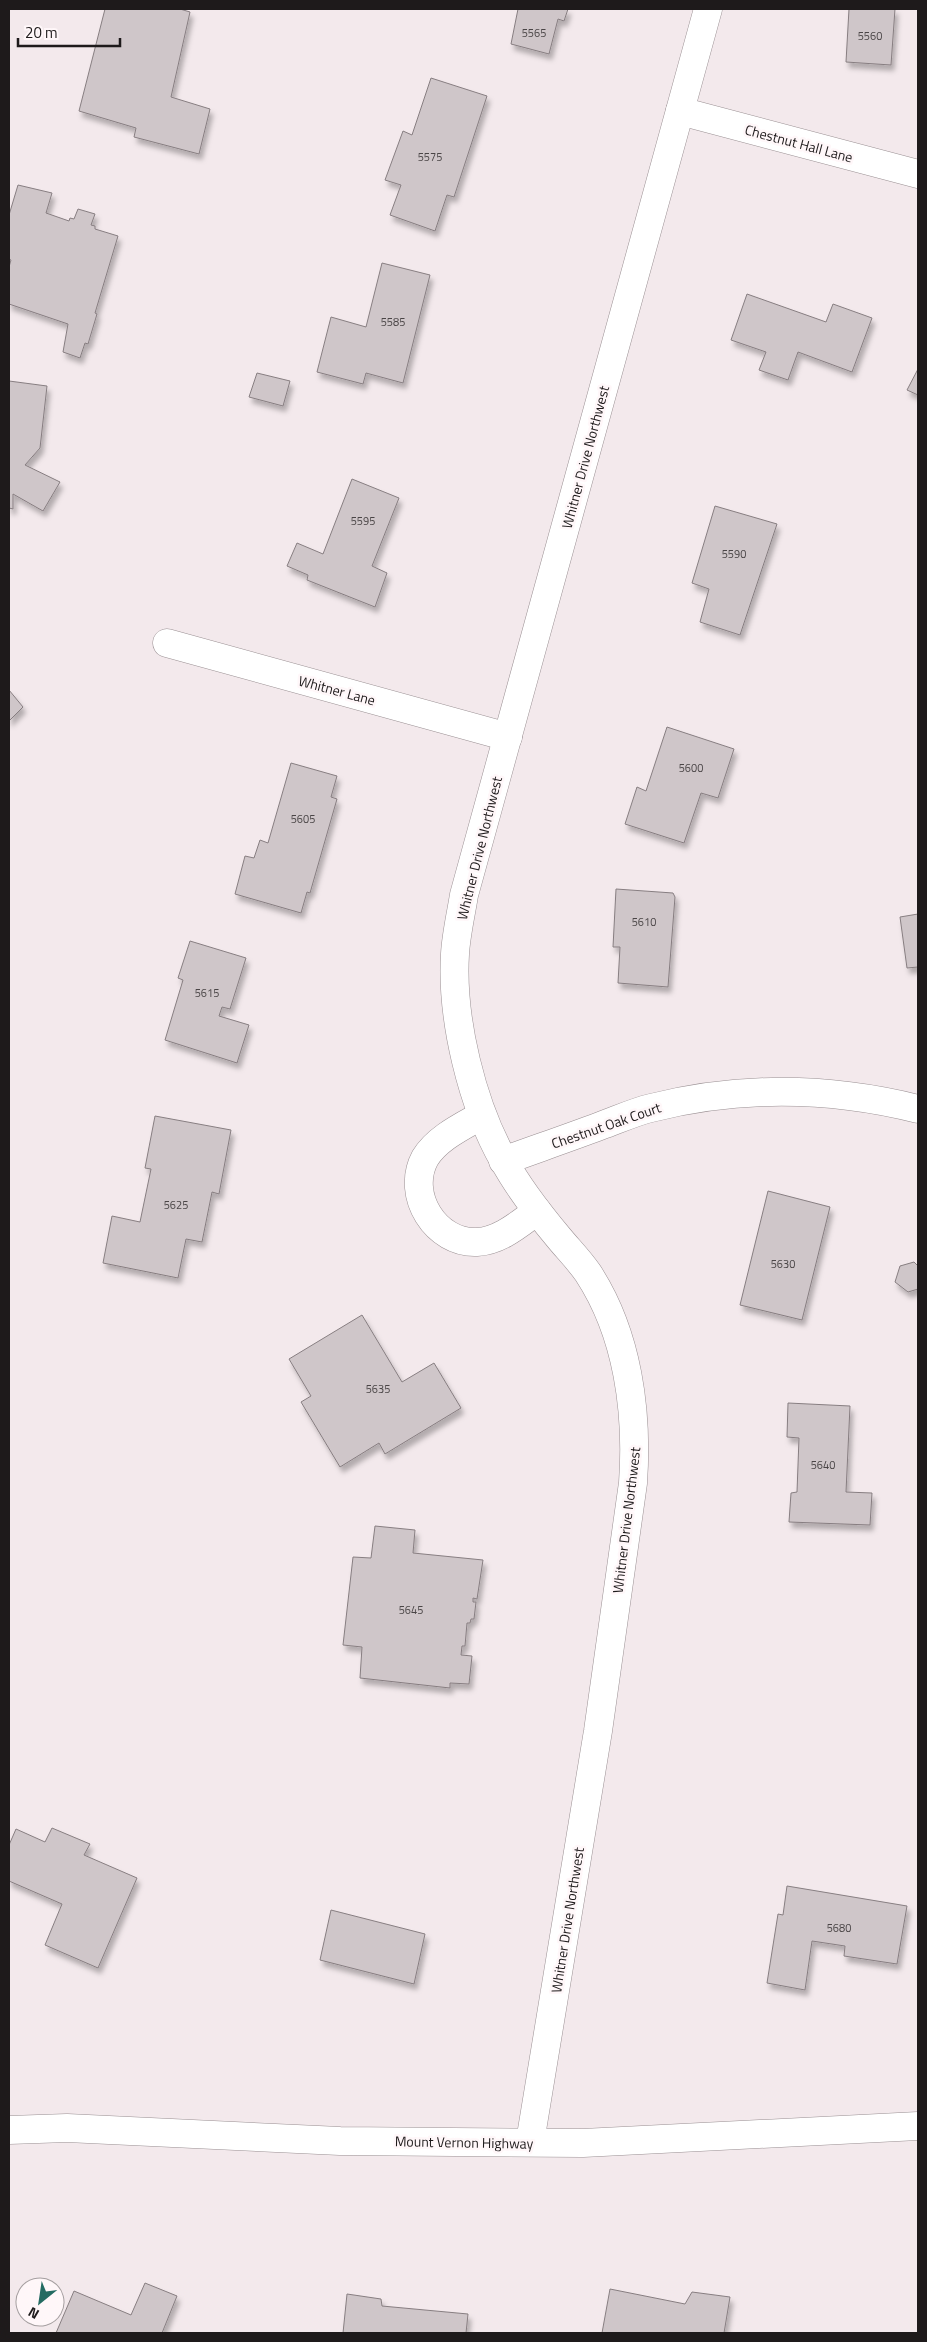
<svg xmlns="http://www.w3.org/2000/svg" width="927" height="2342" font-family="'Titillium Web',sans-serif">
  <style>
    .building { fill: #cfc6c9; stroke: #877e81; filter: url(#shadow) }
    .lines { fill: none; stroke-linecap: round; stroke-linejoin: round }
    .minor-casing { stroke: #9a9093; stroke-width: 29 }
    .tertiary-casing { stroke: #9a9093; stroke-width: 29 }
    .minor { stroke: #fff; stroke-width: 28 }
    .tertiary { stroke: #fff; stroke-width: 28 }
    .labels { text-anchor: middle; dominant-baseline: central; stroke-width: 5; stroke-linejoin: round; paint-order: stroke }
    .number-label { font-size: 11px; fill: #4a4546 }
    .street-label { font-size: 14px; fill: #1e1a1b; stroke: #fff7f9 }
  </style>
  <defs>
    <filter id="shadow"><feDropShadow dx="3" dy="5.5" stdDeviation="2.5" flood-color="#0004"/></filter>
  </defs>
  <rect width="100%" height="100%" fill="#f3e9ec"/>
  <g class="building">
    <path d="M105 9H180L190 12 171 97 210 109 199 154 134 137 136 128 79 111Z"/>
    <path d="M518 9H568L564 21 558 19 549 54 511 44Z"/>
    <path d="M849 9H895L891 65 846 62Z"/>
    <path d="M431 78 487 96 454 197 447 195 435 231 390 215 401 185 385 180 403 131 412 135Z"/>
    <path d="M18 185 52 193 46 213 69 221 70 218 74 219 78 209 95 214 91 225 95 226V229L118 236 95 313 97 314 88 344 85 343 80 358 63 352 68 324 9 304V267L11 260 9 259V215Z"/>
    <path d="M382 263 430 275 403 383 366 373 363 384 317 372 331 317 366 327Z"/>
    <path d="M747 294 826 322 833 304 872 318 852 372 798 352 788 380 759 370 766 352 731 340Z"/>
    <path d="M918 369V395L907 390Z"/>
    <path d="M257 373 290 381 283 406 249 397Z"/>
    <path d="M9 381 47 386 40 448 25 465 60 482 43 511 13 494V509L9 508Z"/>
    <path d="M352 479 399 498 372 566 387 573 375 607 307 580 308 575 287 566 297 543 323 554Z"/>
    <path d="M715 506 777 524 740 635 700 622 709 589 692 583Z"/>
    <path d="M9 690 23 707 9 721Z"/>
    <path d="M667 727 734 749 718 798 701 793 684 843 625 824 637 787 646 791Z"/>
    <path d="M291 763 337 776 331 797 337 799 310 893 307 892 301 913 235 894 245 856 254 858 260 840 268 843Z"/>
    <path d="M616 889 673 893 675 897 668 987 618 983 620 947H613Z"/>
    <path d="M918 914V967L907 968 900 917Z"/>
    <path d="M190 941 246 958 230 1009 222 1007 219 1016 249 1025 237 1063 165 1040 183 980 178 978Z"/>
    <path d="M155 1116 231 1130 219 1194 212 1192 202 1242 186 1239 178 1278 103 1263 112 1216 140 1222 151 1169 145 1168Z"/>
    <path d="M768 1191 830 1207 802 1320 740 1305Z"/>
    <path d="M914 1262 918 1266V1289L908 1292 895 1282 900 1266Z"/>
    <path d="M362 1315 402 1382 434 1363 461 1408 385 1454 379 1443 340 1467 301 1402 311 1396 289 1359Z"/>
    <path d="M788 1403 850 1406 846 1492 872 1493 870 1525 789 1522 791 1493 797 1492 799 1438 787 1437Z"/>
    <path d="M375 1526 415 1530 413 1553 483 1560 477 1599 473 1598V1602H476L474 1619H471L470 1623H467L465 1646H462L461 1655 472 1656 469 1684 450 1683V1688L360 1678 362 1647 343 1645 353 1557 371 1558Z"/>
    <path d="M52 1828 90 1844 84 1855 137 1878 98 1968 45 1945 62 1904 9 1881V1845L16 1829 45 1842Z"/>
    <path d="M787 1886 907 1906 897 1964 844 1956 845 1946 812 1941 805 1990 767 1983 778 1914 783 1915Z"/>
    <path d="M331 1910 425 1934 414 1984 320 1960Z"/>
    <path d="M145 2283 177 2296 162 2333H56L74 2291 131 2315Z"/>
    <path d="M610 2289 685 2304 692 2292 730 2297 724 2333H602Z"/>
    <path d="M347 2294 381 2299 382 2306 468 2314 466 2333H343Z"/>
  </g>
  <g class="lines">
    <defs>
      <g id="minor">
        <path d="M680 111 918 174"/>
        <path d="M167 643 508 737"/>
        <path d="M482 1115C463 1126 437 1138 425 1158 405 1195 436 1244 477 1242 500 1241 519 1224 537 1211"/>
        <path d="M503 1161C536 1149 568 1138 600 1126 617 1120 634 1112 651 1108 739 1086 830 1087 918 1109"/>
        <path d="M530 2142 598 1731 633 1483C638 1412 628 1334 588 1273 579 1260 568 1249 559 1238 539 1214 519 1189 504 1161 472 1105 451 1019 455 954 456 935 461 914 464 895L708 9"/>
      </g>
      <path id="tertiary" d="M9 2130 67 2128 340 2141 583 2143 918 2126"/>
    </defs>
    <use href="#minor" class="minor-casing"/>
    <use href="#tertiary" class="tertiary-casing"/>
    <use href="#minor" class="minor"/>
    <use href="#tertiary" class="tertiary"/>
  </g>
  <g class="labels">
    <g class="number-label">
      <text x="534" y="33">5565</text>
      <text x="870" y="36">5560</text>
      <text x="430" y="157">5575</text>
      <text x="393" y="322">5585</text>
      <text x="363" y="521">5595</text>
      <text x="734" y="554">5590</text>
      <text x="691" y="768">5600</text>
      <text x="303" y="819">5605</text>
      <text x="644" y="922">5610</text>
      <text x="207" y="993">5615</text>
      <text x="176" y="1205">5625</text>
      <text x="783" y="1264">5630</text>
      <text x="378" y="1389">5635</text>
      <text x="823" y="1465">5640</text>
      <text x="411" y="1610">5645</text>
      <text x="839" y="1928">5680</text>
    </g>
    <g class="street-label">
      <text transform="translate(799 143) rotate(15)">Chestnut Hall Lane</text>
      <text transform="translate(585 457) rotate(-75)">Whitner Drive Northwest</text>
      <text transform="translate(337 690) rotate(15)">Whitner Lane</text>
      <text transform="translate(479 848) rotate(-76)">Whitner Drive Northwest</text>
      <text transform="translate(606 1125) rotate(-19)">Chestnut Oak Court</text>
      <text transform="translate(626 1520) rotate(-83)">Whitner Drive Northwest</text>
      <text transform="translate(567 1920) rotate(-81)">Whitner Drive Northwest</text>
      <text transform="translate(464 2142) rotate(1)">Mount Vernon Highway</text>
    </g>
  </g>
  <rect width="927" height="2342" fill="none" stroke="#1e1a1b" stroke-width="20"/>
  <g transform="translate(40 2302) rotate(210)"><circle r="24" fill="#fff7f9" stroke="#a59fa0"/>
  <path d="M0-4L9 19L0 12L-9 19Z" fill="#246b62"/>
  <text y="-8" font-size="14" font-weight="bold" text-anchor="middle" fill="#1e1a1b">N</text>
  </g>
  <path d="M18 38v8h102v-8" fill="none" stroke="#1e1a1b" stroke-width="2.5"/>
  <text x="25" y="38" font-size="15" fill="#1e1a1b" stroke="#fff7f9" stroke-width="4" paint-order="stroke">20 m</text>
</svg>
